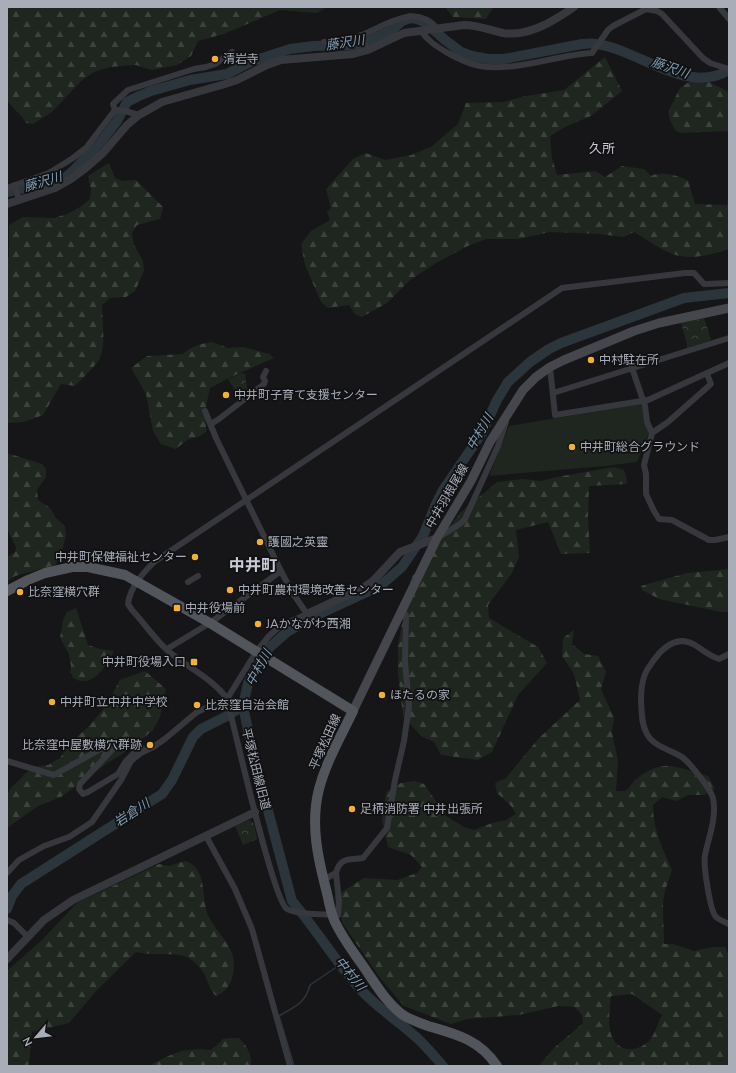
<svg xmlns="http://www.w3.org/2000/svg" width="736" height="1073" font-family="'Nunito Sans','Noto Sans JP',sans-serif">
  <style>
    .forest { fill: url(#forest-firs); fill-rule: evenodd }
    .park { fill: url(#park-crowns) }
    .pitch { fill: #1e261f }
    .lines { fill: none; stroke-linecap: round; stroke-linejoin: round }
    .stream { stroke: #2c353c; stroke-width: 1.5 }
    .river { stroke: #2c353c; stroke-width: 10 }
    .minor { stroke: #37383d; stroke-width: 6 }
    .tertiary { stroke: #37383d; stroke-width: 8 }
    .secondary { stroke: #45474d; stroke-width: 9 }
    .primary { stroke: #53555c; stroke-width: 10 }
    .poi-dot { fill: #f2b134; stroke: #111113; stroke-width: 1.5 }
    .labels { text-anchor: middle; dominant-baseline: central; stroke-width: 3.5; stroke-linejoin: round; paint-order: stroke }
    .poi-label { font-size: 12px; fill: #a8adb8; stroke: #111113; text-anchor: start }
    .street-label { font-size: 12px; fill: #a8adb8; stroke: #111113 }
    .water-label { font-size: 13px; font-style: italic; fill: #7f9bb3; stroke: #111113 }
    .neighbourhood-label { font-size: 13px; fill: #c9ccd4; stroke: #111113 }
    .district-label { font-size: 16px; font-weight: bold; fill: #c9ccd4; stroke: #111113 }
  </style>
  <defs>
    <pattern id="forest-firs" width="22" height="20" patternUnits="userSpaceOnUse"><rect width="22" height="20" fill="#1e261f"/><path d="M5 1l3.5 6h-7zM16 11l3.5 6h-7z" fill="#3c433d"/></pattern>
    <pattern id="park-crowns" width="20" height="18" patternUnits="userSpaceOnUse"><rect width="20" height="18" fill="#1e261f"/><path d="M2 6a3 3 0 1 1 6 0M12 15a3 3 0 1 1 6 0" fill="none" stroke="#3c433d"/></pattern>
  </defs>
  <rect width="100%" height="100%" fill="#161618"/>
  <g class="forest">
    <path d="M7 7H327L317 13 280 10 224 34 198 41 191 56 177 65 152 70 136 65 110 67 94 72 81 81 52 112 33 124 26 123 22 117 7 101Z"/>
    <path d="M445 7H492L493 8 486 19 453 17Z"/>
    <path d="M605 57 622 91 591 116 565 127 550 136 552 158 557 175 595 171 605 177 622 166 644 169 651 176C664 170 676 176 688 180L695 204 727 205 729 191V249C714 254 697 259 680 256 664 253 648 240 634 232L623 237 600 234 550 232 519 239H486L468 246 436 263 410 280 387 303 362 317 355 314 349 305 328 308 321 302 305 265 301 244 311 231 330 220 327 212 331 208 326 189 353 159 366 153 385 160 411 155 431 147 458 124 466 103 503 102 526 96 564 90Z"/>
    <path d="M699 80 709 82 729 92V131L680 133 675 130 670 120 668 112 680 88 689 82Z"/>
    <path d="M109 163 115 178 123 181 136 180 163 207 160 219 137 225 132 233 134 245 143 261 144 271 135 291 126 297 110 298 102 305C102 321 106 343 100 358 99 362 80 381 75 386L61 384 43 415 24 422 7 423V258L9 257V225L23 217 54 218 67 214 80 207 90 199 91 189 88 176Z"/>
    <path d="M212 342 228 348 243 347 269 354 274 358 231 377 210 388 206 406V432L200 436 187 440 176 449 161 444 153 431 146 394 131 368 147 356 183 354C192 346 200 344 212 342Z"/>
    <path d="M7 453 42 464 46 469V477L37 490 38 500 50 508 56 518 65 526 66 536 60 557 55 565 15 576 7 582V557L15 552 16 547 7 529Z"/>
    <path d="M614 467 624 470 626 476 627 484 589 486 588 517 590 553 561 554 548 522 516 530 519 557 512 573 488 605 489 618 538 647 547 663 518 695 492 752 478 760 441 755 434 742 421 736 403 716 398 673V645L411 578 461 512 497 482 523 479 541 481 557 477Z"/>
    <path d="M729 569V612H721L659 599 642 590 641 586 687 573Z"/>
    <path d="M76 608 88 645 100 649 114 651C106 666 92 691 72 677L73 675 70 673 71 666 69 654 60 638 63 620 67 612Z"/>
    <path d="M574 630 572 644 584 654 598 656 606 672 601 689 614 718 612 732 618 761 616 791C631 792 627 788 635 780 643 773 655 766 666 766 676 765 697 773 708 776L715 789 704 795H688L676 801 662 797 653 805C653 830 662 847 672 870 668 882 663 894 663 906 663 919 664 931 664 944H673L694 951 712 947H725L729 955V1066H541L540 1064 554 1048 583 1023 582 1015 575 1007 558 1006 519 1015 467 1019 451 1024 404 1006 380 978 343 924 334 897 364 878 397 880 417 873 422 867 411 855 388 847 382 820 386 792 401 783 414 781 424 784 446 816 464 827 474 830 492 823 506 820 516 814 511 806 497 793 495 783 506 778 539 738 580 700 574 674 562 656 563 638ZM632 994 662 1015C658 1022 655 1034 650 1040 635 1055 614 1052 610 1030 608 1019 610 1007 611 996Z"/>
    <path d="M145 671 166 689 160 717 153 730 130 749 109 762 61 797 38 806 7 828V795L10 789 32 767 48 765 60 758 68 746 91 724 105 707 120 680Z"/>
    <path d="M185 861C188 862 191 863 193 865 206 875 202 901 208 915 219 938 241 949 232 978 229 987 225 992 216 996 209 990 208 980 203 972 189 951 176 955 154 954 148 954 142 953 136 952L96 991 69 1023 32 1032 29 1064 27 1066H7V971L42 940 77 903 159 864 169 866Z"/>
    <path d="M230 1038H239C247 1046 252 1054 251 1066H149L166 1057 181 1051 199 1049 210 1050 216 1046 223 1039Z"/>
  </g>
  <g class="park">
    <path d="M704 318 711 340 688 348 681 323Z"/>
    <path d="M242 373 245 374C246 387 251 391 241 400L228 379Z"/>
    <path d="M250 820 254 824 257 839 243 845 235 826Z"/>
  </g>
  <path class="pitch" d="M640 404 642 406 649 432 637 462 605 466 489 476 509 426Z"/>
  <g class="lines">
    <path class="stream" d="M294 1066 279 1016C295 1006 305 1004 310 985L341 964"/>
    <g class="river">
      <path d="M7 192 51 182 66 177 74 170 100 143 117 121 127 102 139 96 151 91 190 80 227 74 250 62 290 49 314 46 350 45 364 43 392 30 402 21 410 18 417 19 426 23 445 40 461 52 472 56 488 59H504L582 44C586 44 591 43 595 44 637 48 686 96 729 70"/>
      <path d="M7 909 12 896 21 884 162 794 172 780 193 737 201 729 227 716 243 706"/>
      <path d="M443 1066C434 1056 426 1046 416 1037 398 1021 378 1008 362 991 336 963 317 930 292 901L253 754 243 706 248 683 269 648 287 632 317 615 380 586 402 567 423 536 436 504 443 490 482 433 497 400 508 382 530 362 549 349 561 343 684 298 729 293"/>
    </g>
    <g class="minor">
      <path d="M719 7 729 19"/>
      <path d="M421 31C428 41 436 46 446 52 457 58 468 64 480 66 515 72 556 55 592 53L608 30 613 26 646 9 657 11 662 14 703 58 710 63 729 69"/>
      <path d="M361 35 368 50"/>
      <path d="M324 42C333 41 343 41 352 39 379 31 412 0 437 28"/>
      <path d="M115 110 113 104 128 90 194 69 206 67 215 64 232 52"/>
      <path d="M115 110 125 111 139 115"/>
      <path d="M15 185 19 200"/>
      <path d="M7 188 49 173 73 158 86 148 115 110"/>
      <path d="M550 367 555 415 648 400 729 363"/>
      <path d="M632 368 645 406 647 422 652 433 644 465 646 474V494L654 511 659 519 672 520 709 540H715L729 537"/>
      <path d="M553 393 729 338"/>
      <path d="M211 424 219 419 264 384 265 381 263 377 266 371"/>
      <path d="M652 433 668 422 711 384 707 374"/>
      <path d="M439 537 460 524 465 519 498 446 506 422"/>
      <path d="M188 582 198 576"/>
      <path d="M167 649 210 623 281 571"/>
      <path d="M729 654 719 659C709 656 703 650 695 645 675 633 659 651 649 667 642 676 641 690 641 701 642 712 641 724 647 734 653 746 671 750 682 757 690 763 710 788 713 798 717 817 709 836 705 855 703 864 710 911 716 917 719 920 725 922 729 924"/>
      <path d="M7 761 54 775 106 746 110 747 112 750 110 752 80 784 79 789 83 794 88 792 118 774 126 761 135 752 142 748"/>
      <path d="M206 836 235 889 252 929 290 1066"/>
      <path d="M7 873 19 860 44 846 69 837 92 822 121 780 131 761 141 753 155 746 166 738 197 712 227 699 256 652 269 636 279 627 307 614 292 592 281 571 216 438 205 411"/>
      <path d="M336 873 339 901 338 915C326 914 297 915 287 909 273 900 234 726 227 699 215 680 185 666 167 650 154 638 144 623 132 610L128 604C130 587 143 573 154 562L562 288 685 273H694L704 284H707L729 283"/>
      <path d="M323 880 336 873C340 857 349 860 363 858L387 828 395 780 404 741 409 706 405 662 406 615 402 610"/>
      <path d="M7 920 14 923 27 936"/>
    </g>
    <g class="tertiary">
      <path d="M7 204 55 188 71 179 87 167 103 153 127 125 139 115 162 102 225 84 237 80 267 65 281 60 353 54 368 50 404 33 464 25C477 25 490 30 503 33 528 37 554 21 574 7"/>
      <path d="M307 614 363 588 373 581 400 552 437 538"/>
      <path d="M7 959 44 920 73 900 255 812"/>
    </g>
    <path class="secondary" d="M353 711 437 538 471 481 490 442 523 390 536 377 550 367 564 360 634 331 659 323 729 308"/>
    <path class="primary" d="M7 591 28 580 45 573 72 567H88L125 575 210 623 353 711C341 736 326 762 319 789 310 824 318 859 327 893 329 903 331 914 335 922 342 937 352 950 361 963 374 981 385 1002 403 1015 411 1020 420 1023 428 1026 456 1034 480 1040 497 1066"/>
  </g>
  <g class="poi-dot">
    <circle cx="215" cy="59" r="4"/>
    <circle cx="591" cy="360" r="4"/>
    <circle cx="226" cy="395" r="4"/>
    <circle cx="572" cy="447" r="4"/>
    <circle cx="260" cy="542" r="4"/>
    <circle cx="195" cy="557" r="4"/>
    <circle cx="230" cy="590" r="4"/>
    <circle cx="20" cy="592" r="4"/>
    <rect x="173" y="604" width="8" height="8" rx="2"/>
    <circle cx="258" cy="624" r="4"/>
    <rect x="190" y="658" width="8" height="8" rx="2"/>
    <circle cx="382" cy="695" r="4"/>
    <circle cx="52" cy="702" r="4"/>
    <circle cx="197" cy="705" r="4"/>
    <circle cx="150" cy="745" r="4"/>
    <circle cx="352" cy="809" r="4"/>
  </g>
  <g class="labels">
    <g class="poi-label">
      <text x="223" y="59">清岩寺</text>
      <text x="599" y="360">中村駐在所</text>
      <text x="234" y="395">中井町子育て支援センター</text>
      <text x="580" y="447">中井町総合グラウンド</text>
      <text x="268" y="542">護國之英靈</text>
      <text x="187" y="557" text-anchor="end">中井町保健福祉センター</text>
      <text x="238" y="590">中井町農村環境改善センター</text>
      <text x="28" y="592">比奈窪横穴群</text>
      <text x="185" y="608">中井役場前</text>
      <text x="266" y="624">JAかながわ西湘</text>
      <text x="186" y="662" text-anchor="end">中井町役場入口</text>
      <text x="390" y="695">ほたるの家</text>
      <text x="60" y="702">中井町立中井中学校</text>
      <text x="205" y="705">比奈窪自治会館</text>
      <text x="142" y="745" text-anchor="end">比奈窪中屋敷横穴群跡</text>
      <text x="360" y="809">足柄消防署 中井出張所</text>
    </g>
    <g class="street-label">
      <text transform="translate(447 496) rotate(-60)">中井羽根尾線</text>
      <text transform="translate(325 742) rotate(-66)">平塚松田線</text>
      <text transform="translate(256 769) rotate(76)">平塚松田線旧道</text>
    </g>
    <g class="water-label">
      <text transform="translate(345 43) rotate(-8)">藤沢川</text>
      <text transform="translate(670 68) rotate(19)">藤沢川</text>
      <text transform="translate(43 182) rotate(-16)">藤沢川</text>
      <text transform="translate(480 432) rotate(-59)">中村川</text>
      <text transform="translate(259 668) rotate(-61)">中村川</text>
      <text transform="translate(132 813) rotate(-33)">岩倉川</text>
      <text transform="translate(350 974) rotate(51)">中村川</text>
    </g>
    <g class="neighbourhood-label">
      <text x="602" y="149">久所</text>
    </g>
    <g class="district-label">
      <text x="253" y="566">中井町</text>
    </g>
  </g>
  <rect width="736" height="1073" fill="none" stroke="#a8adb8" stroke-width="16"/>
  <g transform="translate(36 1037) rotate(242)" stroke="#111113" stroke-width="3" paint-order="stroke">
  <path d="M0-3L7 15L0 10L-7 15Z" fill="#a8adb8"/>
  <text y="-6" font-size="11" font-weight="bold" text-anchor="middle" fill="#a8adb8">N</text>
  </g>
</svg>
